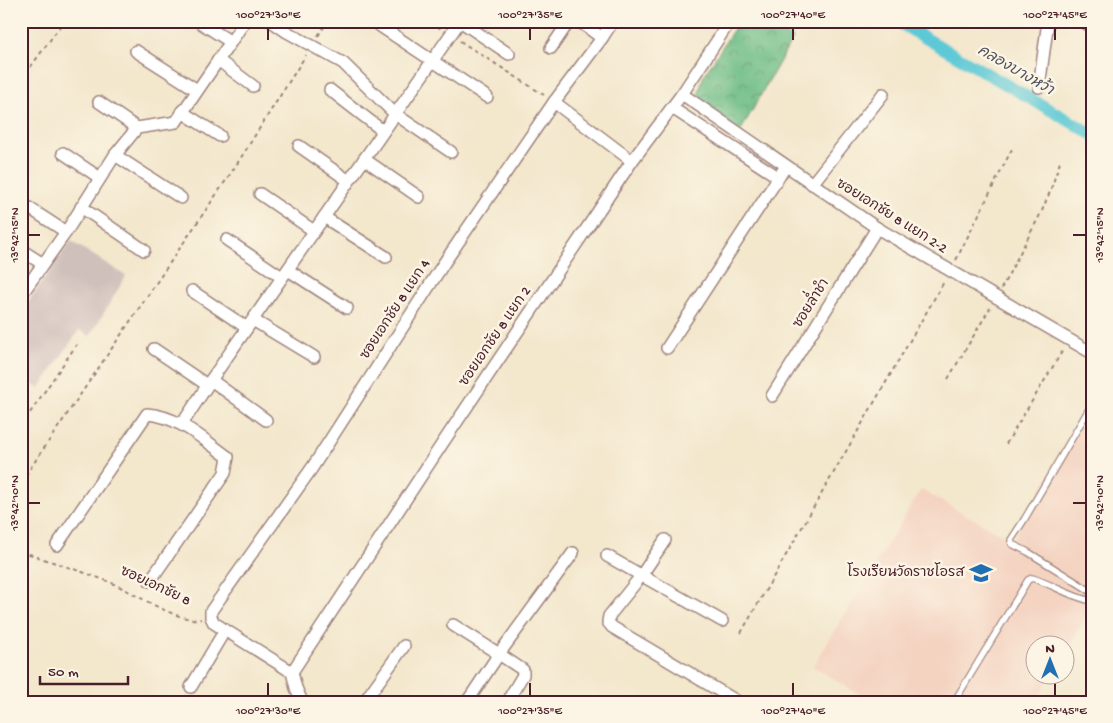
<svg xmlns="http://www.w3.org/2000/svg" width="1113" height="723" font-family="'Gochi Hand','Playpen Sans Thai',sans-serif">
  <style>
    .built { fill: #f4d3c1 }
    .industrial { fill: #d0c0bc }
    .forest { fill: url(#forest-crowns); stroke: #5d6e59 }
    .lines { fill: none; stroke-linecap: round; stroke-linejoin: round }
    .canal { stroke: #5dc9d6; stroke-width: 12 }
    .service-casing { stroke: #9e837c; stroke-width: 8 }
    .minor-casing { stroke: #9e837c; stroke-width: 14 }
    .path { stroke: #9e837c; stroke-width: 2; stroke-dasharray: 4 4; stroke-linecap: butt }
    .service { stroke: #fff; stroke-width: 5.5 }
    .minor { stroke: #fff; stroke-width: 11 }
    .ticks { fill: none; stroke: #4a1f2b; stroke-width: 2 }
    .labels { text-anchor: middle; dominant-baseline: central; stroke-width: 5; stroke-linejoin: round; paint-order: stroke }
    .street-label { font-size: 14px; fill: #4a1f2b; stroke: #fcf5e5 }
    .poi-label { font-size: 14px; fill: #4a1f2b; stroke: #fcf5e5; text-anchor: end }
    .water-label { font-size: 15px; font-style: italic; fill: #50525e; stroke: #fcf5e5 }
    .neatline { fill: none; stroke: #4a1f2b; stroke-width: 2 }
    .ticks-label { font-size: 12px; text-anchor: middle; fill: #4a1f2b }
  </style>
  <defs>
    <pattern id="forest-crowns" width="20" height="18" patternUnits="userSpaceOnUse" patternTransform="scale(1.25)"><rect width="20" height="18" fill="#70be87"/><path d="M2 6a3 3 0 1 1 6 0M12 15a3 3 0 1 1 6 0" fill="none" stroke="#5e9a6f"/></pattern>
  </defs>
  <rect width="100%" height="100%" fill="#fcf5e5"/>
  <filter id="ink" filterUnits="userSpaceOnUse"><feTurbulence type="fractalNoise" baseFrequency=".02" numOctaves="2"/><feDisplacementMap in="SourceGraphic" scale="10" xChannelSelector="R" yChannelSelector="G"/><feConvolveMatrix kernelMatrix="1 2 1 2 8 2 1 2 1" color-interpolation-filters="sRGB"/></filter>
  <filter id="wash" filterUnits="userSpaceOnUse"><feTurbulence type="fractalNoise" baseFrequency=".0096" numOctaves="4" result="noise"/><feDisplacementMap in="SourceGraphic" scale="20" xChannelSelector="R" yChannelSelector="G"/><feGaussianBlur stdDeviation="1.12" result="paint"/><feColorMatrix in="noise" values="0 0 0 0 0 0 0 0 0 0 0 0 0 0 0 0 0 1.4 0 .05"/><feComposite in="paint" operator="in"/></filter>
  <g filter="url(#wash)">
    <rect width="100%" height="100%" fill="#f3e7cc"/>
    <path class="built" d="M1092 399V606L1066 651V646H1036V676H1051L1036 702H871L813 666 921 490 1012 540Z"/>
    <path class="industrial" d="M71 241 126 276 90 336 79 330 39 389 21 376V312Z"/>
    <path class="forest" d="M739 21H760L793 38 740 132 697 100 703 77Z"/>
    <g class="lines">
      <path class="canal" d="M896 21 1092 134"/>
    </g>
  </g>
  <g filter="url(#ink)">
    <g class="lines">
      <defs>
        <g id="service">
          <path d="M1092 404 1024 520 1011 540 1012 544 1028 552 1092 592"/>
          <path d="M954 702 1028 580 1032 578C1052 584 1070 597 1092 601"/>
        </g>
        <g id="minor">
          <path d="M198 21 231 42"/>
          <path d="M271 21 287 32 343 63 395 114 451 152"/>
          <path d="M460 21 509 54"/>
          <path d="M579 21 602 38"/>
          <path d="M1080 21 1092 26"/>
          <path d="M380 26 487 97"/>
          <path d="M551 48 568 23 570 21"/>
          <path d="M136 51 197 90"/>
          <path d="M218 60 253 86"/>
          <path d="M1039 87 1048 21"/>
          <path d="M330 90 383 131"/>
          <path d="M682 94 877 228 1092 353"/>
          <path d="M99 102 137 128"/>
          <path d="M554 102 632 161"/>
          <path d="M672 108 778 177"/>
          <path d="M182 112 220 136"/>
          <path d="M299 146 349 181"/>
          <path d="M63 153 100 178"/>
          <path d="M115 155 181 198"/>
          <path d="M364 159 419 197"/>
          <path d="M812 184 883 94"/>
          <path d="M260 194 314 231"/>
          <path d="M26 206 66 232"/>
          <path d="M81 207 144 250"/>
          <path d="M324 217 386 257"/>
          <path d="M227 240 282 277"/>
          <path d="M21 250 43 264"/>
          <path d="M288 270 347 308"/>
          <path d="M192 291 247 328"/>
          <path d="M21 295 66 232 115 155 137 128 176 122 245 21"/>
          <path d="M253 320 314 357"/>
          <path d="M667 348 786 166"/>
          <path d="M154 349 207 385"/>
          <path d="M211 380 266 420"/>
          <path d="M772 396 877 228"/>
          <path d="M182 424 211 380 460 21"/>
          <path d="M665 540 641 576 609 616 608 622 612 627 738 702"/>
          <path d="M57 545 147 414C178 416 203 439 228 457L225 473 150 581"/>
          <path d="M607 556 722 621"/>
          <path d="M453 625 499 654 467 702"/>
          <path d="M292 672 446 438 632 161 682 94 730 21"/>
          <path d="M191 687 225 630"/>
          <path d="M302 702 296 688 292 672 214 623 211 617V611L312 468 444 263 554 102 602 38 613 21"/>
          <path d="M364 702 404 646"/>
          <path d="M518 702 513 699 511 695 523 675V670L499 654 573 553"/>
        </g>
      </defs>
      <use href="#service" class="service-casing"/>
      <use href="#minor" class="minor-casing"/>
      <g class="path">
        <path d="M431 21 441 29"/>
        <path d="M318 36 328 21"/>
        <path d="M460 41 544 95"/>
        <path d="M21 80 64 21"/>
        <path d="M956 260 1012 149"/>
        <path d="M1001 289 1042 211 1051 189 1060 162"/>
        <path d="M948 379 990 308"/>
        <path d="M21 426 77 344"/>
        <path d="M1006 444 1063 350"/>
        <path d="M21 482 235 167 306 55"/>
        <path d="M21 551C51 562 82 571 112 583 135 593 178 623 201 619"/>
        <path d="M741 633 945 280"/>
      </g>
      <use href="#service" class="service"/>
      <use href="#minor" class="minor"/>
    </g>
  </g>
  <path class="ticks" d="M268 28V40M530 28V40M793 28V40M1055 28V40M28 235H40M1073 235H1086M28 503H40M1073 503H1086M268 683V696M530 683V696M793 683V696M1055 683V696"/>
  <defs>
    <symbol id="school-bare" viewBox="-9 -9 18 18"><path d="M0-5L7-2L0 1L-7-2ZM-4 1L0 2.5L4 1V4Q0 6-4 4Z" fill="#1f6fb2" stroke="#fcf5e5" stroke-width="2.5" paint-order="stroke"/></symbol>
  </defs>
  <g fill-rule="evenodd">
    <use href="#school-bare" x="965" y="557" width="32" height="32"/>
  </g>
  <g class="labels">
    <g class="street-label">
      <text transform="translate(891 217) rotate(32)">ซอยเอกชัย 8 แยก 2-2</text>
      <text transform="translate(812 304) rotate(-58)">ซอยล่ำชำ</text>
      <text transform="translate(396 310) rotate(-57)">ซอยเอกชัย 8 แยก 4</text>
      <text transform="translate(496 337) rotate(-56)">ซอยเอกชัย 8 แยก 2</text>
      <text transform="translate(155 587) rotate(25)">ซอยเอกชัย 8</text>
    </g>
    <g class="poi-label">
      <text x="964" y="573">โรงเรียนวัดราชโอรส</text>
    </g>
    <g class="water-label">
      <text transform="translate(1015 71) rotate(30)">คลองบางหว้า</text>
    </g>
  </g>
  <rect width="1113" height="723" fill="none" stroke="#fcf5e5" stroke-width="55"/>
  <g transform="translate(1050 660)"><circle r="24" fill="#fcf5e5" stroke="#b59f9b"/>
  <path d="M0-4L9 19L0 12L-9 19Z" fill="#1f6fb2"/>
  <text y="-8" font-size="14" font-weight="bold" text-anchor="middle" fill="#4a1f2b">N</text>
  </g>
  <path d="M40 676v8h88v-8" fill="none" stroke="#4a1f2b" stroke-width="2.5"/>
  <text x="48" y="676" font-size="15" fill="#4a1f2b" stroke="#fcf5e5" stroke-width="4" paint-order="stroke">50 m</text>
  <rect x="28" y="28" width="1058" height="668" class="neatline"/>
  <g class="ticks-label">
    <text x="268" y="18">100°27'30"E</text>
    <text x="530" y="18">100°27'35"E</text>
    <text x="793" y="18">100°27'40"E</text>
    <text x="1055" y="18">100°27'45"E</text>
    <text transform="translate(14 235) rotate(-90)" y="4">13°42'15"N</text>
    <text transform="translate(1099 235) rotate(-90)" y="4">13°42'15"N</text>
    <text transform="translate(14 503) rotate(-90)" y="4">13°42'10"N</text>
    <text transform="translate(1099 503) rotate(-90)" y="4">13°42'10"N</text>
    <text x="268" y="714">100°27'30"E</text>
    <text x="530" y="714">100°27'35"E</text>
    <text x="793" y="714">100°27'40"E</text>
    <text x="1055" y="714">100°27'45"E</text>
  </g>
</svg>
